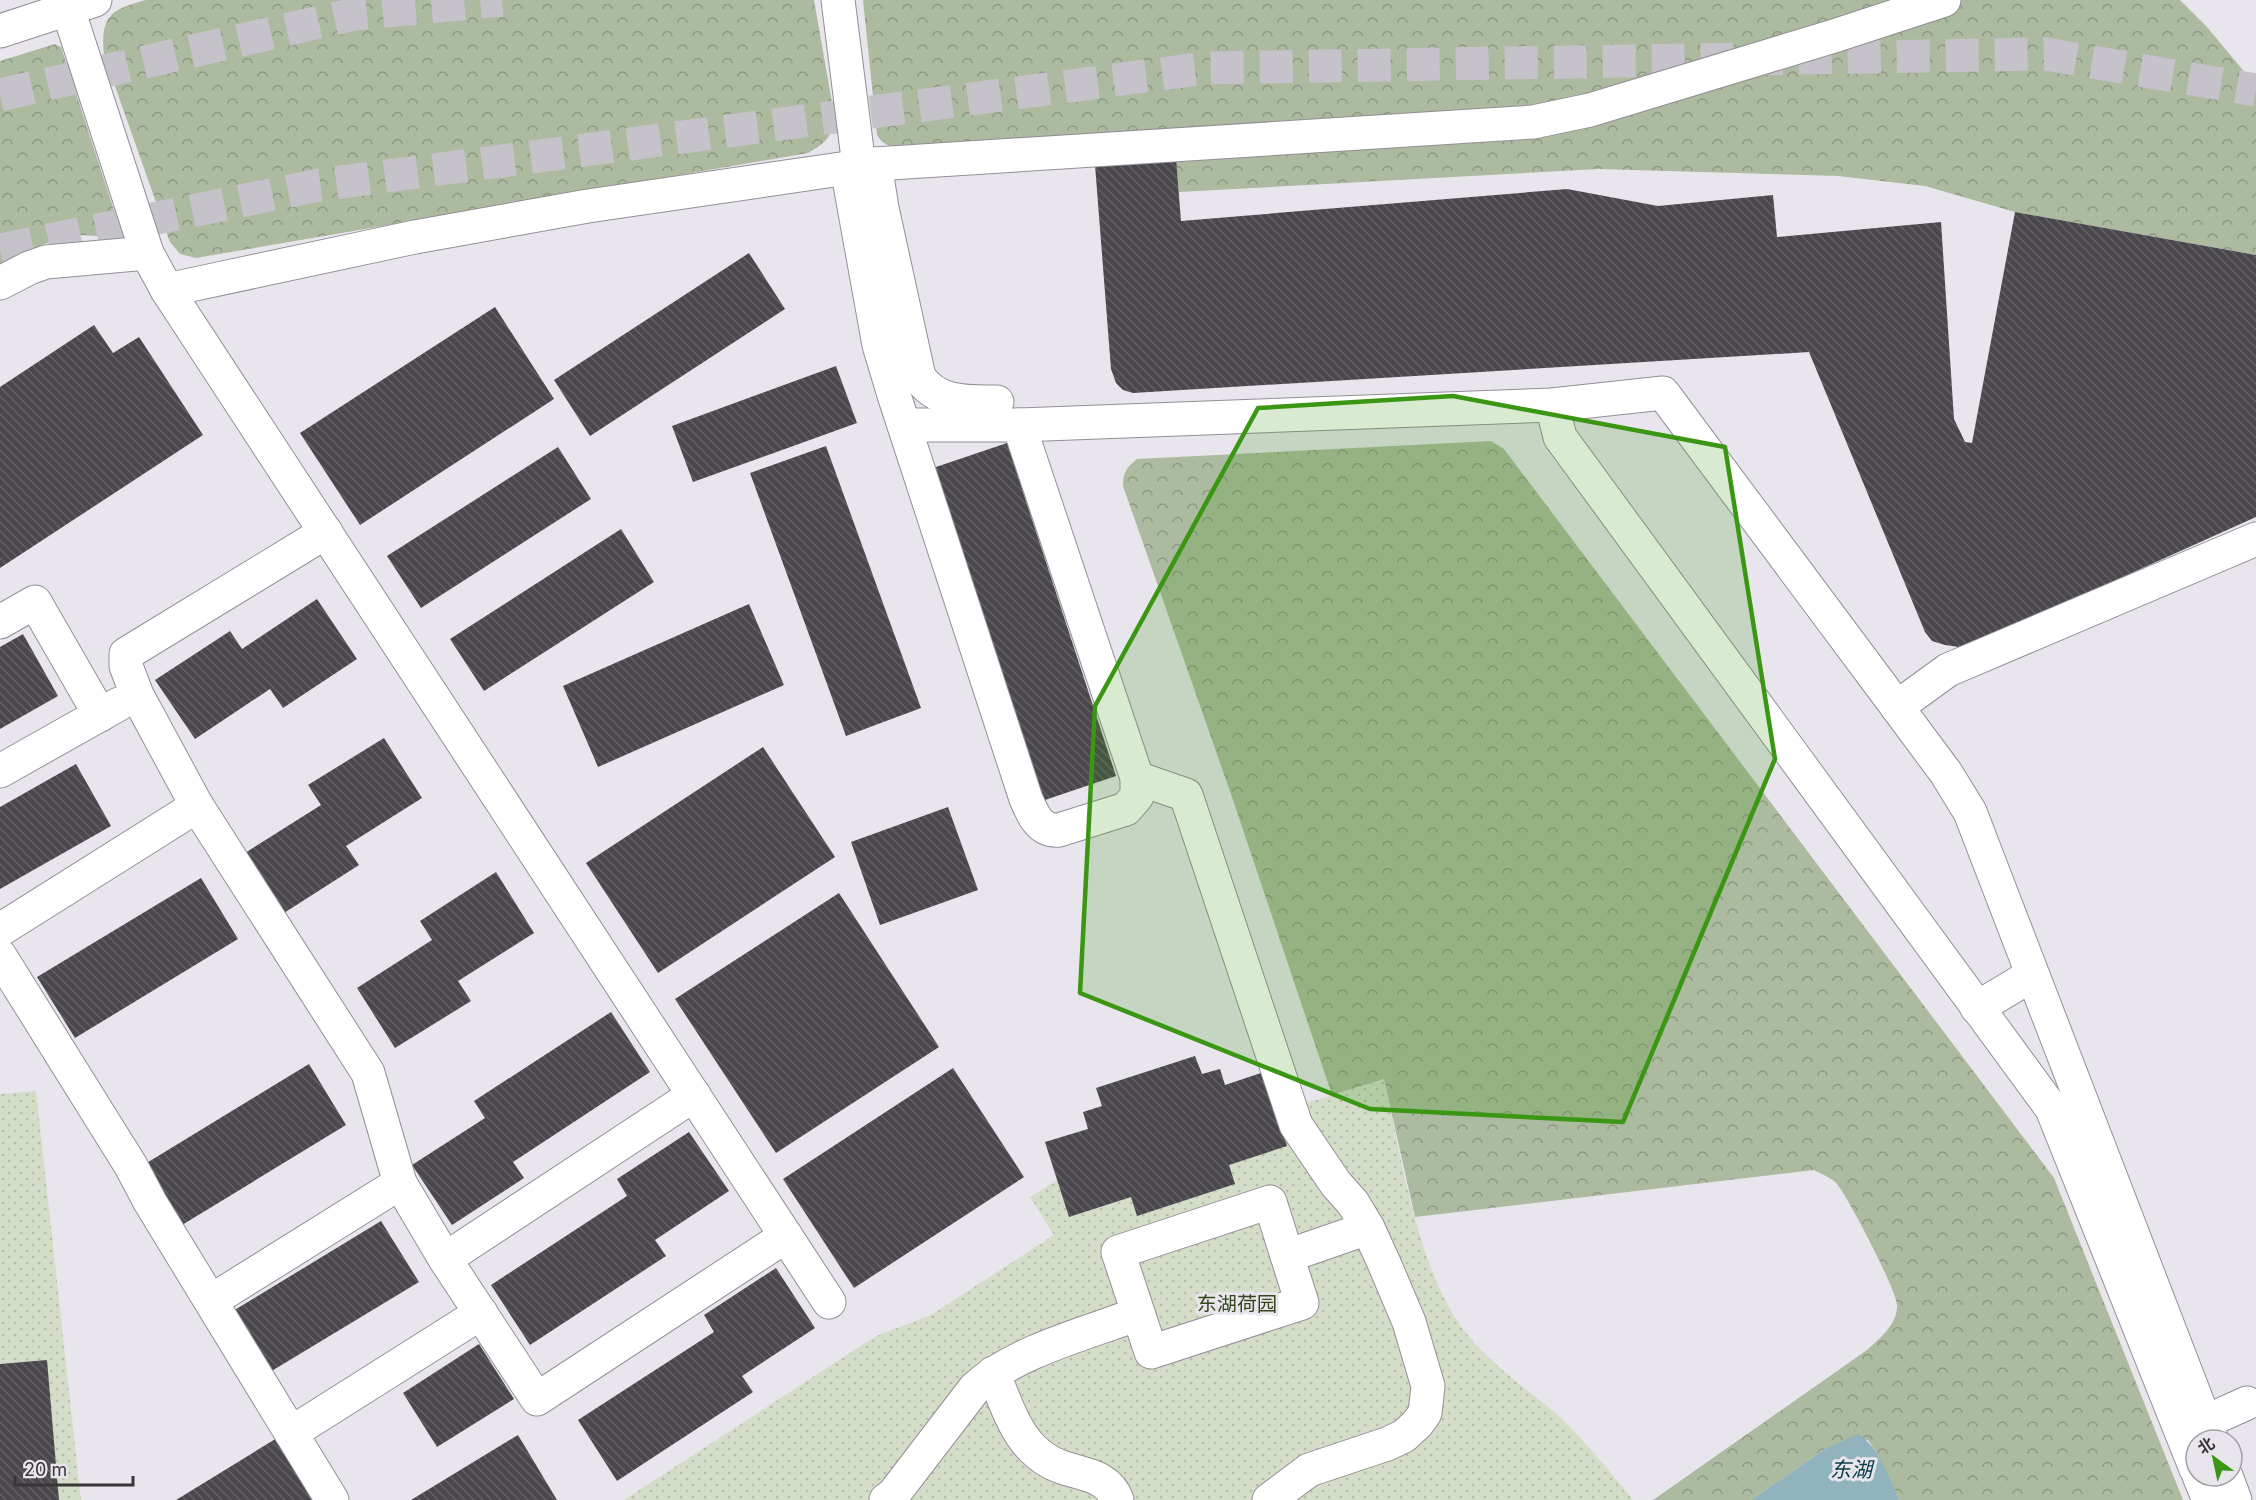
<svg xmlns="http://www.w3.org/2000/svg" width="2256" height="1500" font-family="Inter,'Noto Sans SC',sans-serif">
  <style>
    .grass { fill: url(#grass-dots) }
    .forest { fill: url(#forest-crowns) }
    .water { fill: #91b3bd }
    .building { fill: url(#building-back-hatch) }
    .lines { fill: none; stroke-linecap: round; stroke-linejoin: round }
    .highway-tunnel { stroke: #c6c2c9; stroke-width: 33; stroke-dasharray: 33 16; stroke-linecap: butt }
    .minor-casing { stroke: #938f96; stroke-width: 35 }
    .minor { stroke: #fff; stroke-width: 33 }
    .marked { fill: #3a9613; fill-opacity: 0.2; stroke: #3a9613; stroke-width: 4.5; stroke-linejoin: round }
    .labels { text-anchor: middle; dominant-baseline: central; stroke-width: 6; stroke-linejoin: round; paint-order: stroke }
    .park-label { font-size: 20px; fill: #35481d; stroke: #e9e5ed }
    .water-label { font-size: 21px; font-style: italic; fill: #023a46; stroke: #e9e5ed }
  </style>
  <defs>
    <pattern id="grass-dots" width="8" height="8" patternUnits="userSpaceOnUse" patternTransform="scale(1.5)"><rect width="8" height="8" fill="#d3ddc8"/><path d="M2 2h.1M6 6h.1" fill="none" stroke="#b6bead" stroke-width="1.8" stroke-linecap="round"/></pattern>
    <pattern id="forest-crowns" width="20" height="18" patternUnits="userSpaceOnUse" patternTransform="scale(1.5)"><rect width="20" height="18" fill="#acba9f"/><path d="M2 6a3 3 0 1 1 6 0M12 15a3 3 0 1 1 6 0" fill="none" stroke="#8d9883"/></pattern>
    <pattern id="building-back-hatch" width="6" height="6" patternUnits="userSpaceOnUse" patternTransform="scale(1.5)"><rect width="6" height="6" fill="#4a474d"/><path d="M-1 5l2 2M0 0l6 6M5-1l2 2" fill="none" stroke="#626065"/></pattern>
  </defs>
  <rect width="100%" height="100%" fill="#e9e5ed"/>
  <g class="grass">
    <path d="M1195 1056 1202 1074 1220 1069 1225 1085 1264 1072 1277 1112 1384 1079C1401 1155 1417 1271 1466 1333 1493 1368 1532 1391 1564 1421 1589 1446 1611 1473 1633 1500H624L876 1336 931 1315 1054 1235 1030 1197 1057 1180 1045 1142 1088 1129 1102 1106 1096 1088Z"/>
    <path d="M36 1091 81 1500H0V1094Z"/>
  </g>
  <g class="forest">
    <path d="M146 0H814L834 114C833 136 827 142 808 153L196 258 180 254 170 242 104 55C100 17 110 9 146 0Z"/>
    <path d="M863 0H2180L2207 27 2256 86V255L2015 212 1925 186 1838 176 1598 169 1179 192 1172 128 909 150C896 148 884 147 877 135Z"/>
    <path d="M55 44 61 47 121 232C108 241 90 233 75 236 48 240 24 252 0 265V61Z"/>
    <path d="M1491 441 1504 449 2054 1178 2183 1500H1899L1878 1455 1868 1440 1825 1449 1751 1500H1653L1867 1350C1879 1339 1898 1324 1897 1305 1896 1289 1849 1199 1837 1184 1832 1178 1821 1174 1814 1170L1415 1217 1384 1079 1332 1095 1232 797 1123 486C1123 472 1127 467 1137 459Z"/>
  </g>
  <path class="water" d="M1858 1434C1880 1448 1889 1477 1899 1500H1751L1825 1449Z"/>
  <g class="building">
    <path d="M1176 158 1181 221 1567 189 1658 206 1773 195 1777 237 1941 222 1954 419 1965 442 1972 443 2015 212 2256 255V517L1976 643 1959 647 1945 645 1932 641 1925 632 1809 352 1133 393 1123 390 1116 383 1111 369 1095 165Z"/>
    <path d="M749 253 785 309 590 436 554 380Z"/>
    <path d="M495 307 554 399 360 525 300 433Z"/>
    <path d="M94 325 113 353 139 337 203 435 0 568V387Z"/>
    <path d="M836 366 857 423 693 482 672 426Z"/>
    <path d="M1007 443 1116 776 1042 801 933 468Z"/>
    <path d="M826 446 921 708 846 736 750 473Z"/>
    <path d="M558 447 591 499 421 608 387 556Z"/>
    <path d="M621 529 654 582 484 691 450 639Z"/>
    <path d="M317 599 357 659 283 708 270 689 195 739 155 680 230 631 242 649Z"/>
    <path d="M749 604 784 685 598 767 563 686Z"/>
    <path d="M23 634 58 696 0 729V647Z"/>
    <path d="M384 738 422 798 346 846 359 865 284 913 245 853 321 805 308 785Z"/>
    <path d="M763 747 835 857 658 973 586 863Z"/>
    <path d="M76 764 111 826 0 889V807Z"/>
    <path d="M948 807 978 890 880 925 851 842Z"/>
    <path d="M496 872 534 933 458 981 471 1001 395 1048 357 988 432 940 420 921Z"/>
    <path d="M201 878 238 939 75 1038 37 977Z"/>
    <path d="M839 893 939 1047 776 1153 675 999Z"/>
    <path d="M611 1012 650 1072 513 1162 524 1178 452 1225 412 1165 485 1118 474 1101Z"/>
    <path d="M1195 1056 1202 1074 1220 1069 1225 1085 1264 1072 1287 1146 1229 1165 1235 1184 1137 1216 1131 1197 1069 1217 1045 1142 1088 1129 1083 1112 1102 1106 1096 1088Z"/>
    <path d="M309 1064 346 1125 182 1225 145 1164Z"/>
    <path d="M953 1068 1024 1177 854 1288 783 1179Z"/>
    <path d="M689 1132 729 1191 655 1240 666 1256 530 1345 491 1285 627 1196 617 1179Z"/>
    <path d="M381 1221 419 1282 265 1375 228 1314Z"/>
    <path d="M776 1268 815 1328 742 1376 753 1392 617 1481 578 1420 714 1332 704 1315Z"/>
    <path d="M479 1344 514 1399 437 1447 403 1393Z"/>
    <path d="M47 1360 59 1500H0V1364Z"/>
    <path d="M518 1435 557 1500H411Z"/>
    <path d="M277 1438 314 1500H176Z"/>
  </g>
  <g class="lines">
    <g class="highway-tunnel">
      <path d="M0 95 355 14 502 0"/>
      <path d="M0 250 319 185 1206 68 2046 54 2256 90"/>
    </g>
    <defs>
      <g id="minor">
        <path d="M65 0 147 253 167 290 829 1302"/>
        <path d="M838 0 859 166"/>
        <path d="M0 31 95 0"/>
        <path d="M875 164 882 208 919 377C937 404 968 402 997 402"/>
        <path d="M847 168 879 345 894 395 1026 799C1033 815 1040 832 1059 830L1126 809 1137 796V778L1019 425"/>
        <path d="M0 283 29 268 46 262 147 253"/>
        <path d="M167 290 415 237 588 206 875 164 1533 122 1590 110 1834 36 1944 0"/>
        <path d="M1552 405 1560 437 2052 1109 2196 1469"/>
        <path d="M904 425H1019L1552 405 1663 393 1897 707 1946 773 1970 812 2212 1440"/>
        <path d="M326 532 126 654V666L137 695 197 806 368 1073 400 1183 445 1259 537 1399 786 1236"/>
        <path d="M0 622 35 602 100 715"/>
        <path d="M1897 707 1948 670 2256 539"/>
        <path d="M0 771 119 704"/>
        <path d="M1137 778 1186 795 1296 1125 1336 1184 1353 1203 1368 1228 1384 1263 1409 1322 1428 1386 1425 1413 1417 1424 1404 1436 1387 1444 1309 1470 1269 1500"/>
        <path d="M0 930 197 806"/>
        <path d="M0 956 131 1166 150 1202 332 1500"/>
        <path d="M1977 1008 2032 975"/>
        <path d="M1270 1202 1302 1303 1151 1352 1118 1252Z"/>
        <path d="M1287 1256 1368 1228"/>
        <path d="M445 1259 694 1095"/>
        <path d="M211 1301 400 1183"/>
        <path d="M993 1373C1004 1398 1013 1429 1032 1448 1039 1455 1050 1463 1059 1466 1081 1475 1108 1474 1117 1500"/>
        <path d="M2205 1422 2247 1403"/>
        <path d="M291 1433 481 1313"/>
        <path d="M2199 1476 2209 1500"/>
        <path d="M2226 1476 2235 1500"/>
        <path d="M886 1500 893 1495 975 1388C1014 1352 1087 1333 1138 1314"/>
      </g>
    </defs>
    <use href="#minor" class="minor-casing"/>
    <use href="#minor" class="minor"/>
  </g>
  <path class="marked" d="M1453 396 1725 447 1775 759 1623 1122 1370 1109 1080 993 1095 706 1258 408Z"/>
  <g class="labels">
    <g class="park-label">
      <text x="1237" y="1304">东湖荷园</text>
    </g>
    <g class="water-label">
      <text x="1851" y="1469">东湖</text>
    </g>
  </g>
  <g transform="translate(2214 1458) rotate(327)"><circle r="28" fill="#e9e5ed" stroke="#a29fa5" stroke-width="1.5"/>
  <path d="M0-4.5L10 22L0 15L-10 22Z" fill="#3a9613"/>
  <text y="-9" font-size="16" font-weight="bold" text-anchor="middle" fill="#383639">北</text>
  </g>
  <path d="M15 1476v9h118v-9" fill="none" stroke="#383639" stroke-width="3"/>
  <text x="24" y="1476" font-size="18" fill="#383639" stroke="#e9e5ed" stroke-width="4.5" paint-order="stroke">20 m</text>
</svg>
